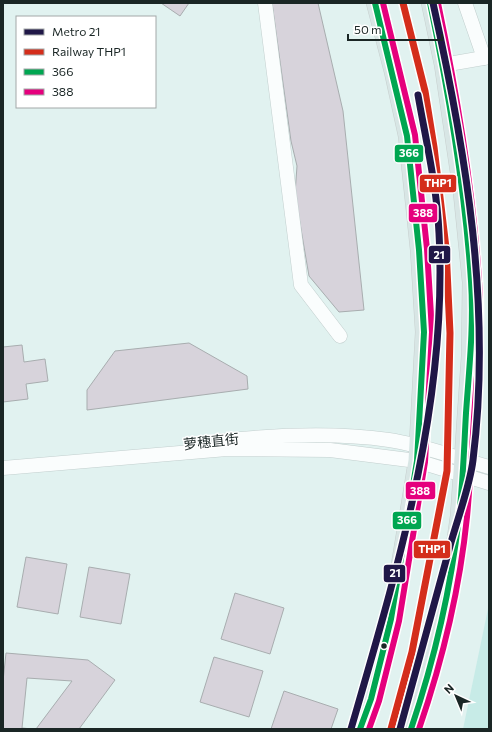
<svg xmlns="http://www.w3.org/2000/svg" width="492" height="732" font-family="Commissioner,'Noto Sans SC',sans-serif">
  <style>
    .green { fill: #c7ebe7 }
    .building { fill: #d7d3db; stroke: #a8adaf }
    .lines { fill: none; stroke-linecap: round; stroke-linejoin: round }
    .minor-casing { stroke: #c2cfce; stroke-width: 15 }
    .major-casing { stroke: #c7cfce; stroke-width: 18 }
    .minor { stroke: #fafdfd; stroke-width: 14 }
    .major { stroke: #d8e6e5; stroke-width: 17 }
    .bus-1-casing { stroke: #fff; stroke-width: 9 }
    .bus-2-casing { stroke: #fff; stroke-width: 9 }
    .bus-1 { stroke: #00a651; stroke-width: 6 }
    .bus-2 { stroke: #e5007d; stroke-width: 6 }
    .rail-1-casing { stroke: #fff; stroke-width: 10 }
    .rail-1 { stroke: #d42d1b; stroke-width: 7 }
    .metro-1-casing { stroke: #fff; stroke-width: 10 }
    .metro-1 { stroke: #201747; stroke-width: 7 }
    .bus-dot { fill: #1a2625; stroke: #fff; stroke-width: 1.5 }
    .labels { text-anchor: middle; dominant-baseline: central; stroke-width: 3; stroke-linejoin: round; paint-order: stroke }
    .street-label { font-size: 14px; fill: #1a2625; stroke: #fff }
    .line-badge { stroke: #fff; stroke-width: 1.5 }
    .badge-label { font-size: 11px; text-anchor: middle; font-weight: bold; fill: #fff }
  </style>
  <rect width="100%" height="100%" fill="#e1f2f0"/>
  <path class="green" d="M489 604V729H463Z"/>
  <g class="building">
    <path d="M161 3H189L180 16Z"/>
    <path d="M272 3H318L343 111 364 310 339 312 309 276 295 194 297 166 291 141Z"/>
    <path d="M189 343 247 376 248 389 87 410V390L115 351Z"/>
    <path d="M22 345 24 362 45 359 48 381 26 384 28 399 3 402V347Z"/>
    <path d="M26 557 67 564 58 614 17 607Z"/>
    <path d="M89 567 130 574 121 624 80 617Z"/>
    <path d="M235 593 284 608 270 654 221 639Z"/>
    <path d="M6 653 88 660 115 680 79 729H36L72 681 27 678 22 728 32 729H3V681Z"/>
    <path d="M214 657 263 671 249 717 200 702Z"/>
    <path d="M284 691 338 709 331 729H271Z"/>
  </g>
  <g class="lines">
    <defs>
      <g id="minor">
        <path d="M265 3 301 285 340 336"/>
        <path d="M465 3 484 58"/>
        <path d="M443 65 489 57"/>
        <path d="M219 441C275 435 333 432 389 440 423 445 456 458 489 467"/>
        <path d="M3 468 227 449 330 450 417 461 489 483"/>
      </g>
      <g id="major">
        <path d="M360 729 371 699 391 619 417 461 424 332 419 250 407 136 393 72 375 3"/>
        <path d="M411 729 420 702 449 585 459 516 470 356 471 282 462 193 443 65 430 3"/>
      </g>
    </defs>
    <use href="#minor" class="minor-casing"/>
    <use href="#major" class="major-casing"/>
    <use href="#minor" class="minor"/>
    <use href="#major" class="major"/>
    <defs>
      <g id="bus-1">
        <path d="M360 729 371 699 391 619 417 461 424 332 419 250 407 136 375 3"/>
        <path d="M411 729C434 661 451 588 459 517 463 483 464 448 466 413 469 370 474 325 471 281 465 188 449 94 430 3"/>
      </g>
      <g id="bus-2">
        <path d="M369 729 379 701 399 621 425 462 432 332 427 249 415 135 383 3"/>
        <path d="M419 729C442 662 460 586 467 517 470 484 472 450 474 417 477 372 482 326 479 281 473 188 457 94 438 3"/>
      </g>
    </defs>
    <use href="#bus-1" class="bus-1-casing"/>
    <use href="#bus-2" class="bus-2-casing"/>
    <use href="#bus-1" class="bus-1"/>
    <use href="#bus-2" class="bus-2"/>
    <defs>
      <path id="rail-1" d="M391 729 412 652 447 471 450 333 446 248 434 147 425 91 403 3"/>
    </defs>
    <use href="#rail-1" class="rail-1-casing"/>
    <use href="#rail-1" class="rail-1"/>
    <defs>
      <g id="metro-1">
        <path d="M351 729C398 567 448 403 439 233 437 187 426 141 418 95"/>
        <path d="M400 729C417 668 433 607 450 546 457 520 470 486 473 460 492 307 466 152 433 3"/>
      </g>
    </defs>
    <use href="#metro-1" class="metro-1-casing"/>
    <use href="#metro-1" class="metro-1"/>
  </g>
  <circle class="bus-dot" cx="384" cy="646" r="3.5"/>
  <g class="labels">
    <g class="street-label">
      <text transform="translate(211 441) rotate(-6)">萝穗直街</text>
    </g>
  </g>
  <g class="line-badge">
    <rect x="394" y="144" width="30" height="19" rx="4" fill="#00a651"/>
    <rect x="419" y="174" width="38" height="19" rx="4" fill="#d42d1b"/>
    <rect x="408" y="203" width="30" height="20" rx="4" fill="#e5007d"/>
    <rect x="428" y="245" width="23" height="19" rx="4" fill="#201747"/>
    <rect x="405" y="481" width="31" height="19" rx="4" fill="#e5007d"/>
    <rect x="392" y="511" width="30" height="19" rx="4" fill="#00a651"/>
    <rect x="413" y="540" width="38" height="19" rx="4" fill="#d42d1b"/>
    <rect x="383" y="564" width="23" height="19" rx="4" fill="#201747"/>
  </g>
  <g class="badge-label">
    <text x="409" y="157">366</text>
    <text x="438" y="187">THP1</text>
    <text x="423" y="217">388</text>
    <text x="439" y="259">21</text>
    <text x="420" y="495">388</text>
    <text x="407" y="524">366</text>
    <text x="432" y="553">THP1</text>
    <text x="395" y="577">21</text>
  </g>
  <rect width="492" height="732" fill="none" stroke="#1a2625" stroke-width="8"/>
  <rect x="16" y="16" width="140" height="92" fill="#ffffff" stroke="#a3a8a8"/>
  <rect x="24" y="29" width="20" height="6" fill="#201747" stroke="#a3a8a8"/>
  <text x="52" y="36" font-size="12" fill="#1a2625">Metro 21</text>
  <rect x="24" y="49" width="20" height="6" fill="#d42d1b" stroke="#a3a8a8"/>
  <text x="52" y="56" font-size="12" fill="#1a2625">Railway THP1</text>
  <rect x="24" y="69" width="20" height="6" fill="#00a651" stroke="#a3a8a8"/>
  <text x="52" y="76" font-size="12" fill="#1a2625">366</text>
  <rect x="24" y="89" width="20" height="6" fill="#e5007d" stroke="#a3a8a8"/>
  <text x="52" y="96" font-size="12" fill="#1a2625">388</text>
  <g transform="translate(456 696) rotate(316)" stroke="#ffffff" stroke-width="3" paint-order="stroke">
  <path d="M0-3L7 15L0 10L-7 15Z" fill="#1a2625"/>
  <text y="-6" font-size="11" font-weight="bold" text-anchor="middle" fill="#1a2625">N</text>
  </g>
  <path d="M348 34v6h94v-6" fill="none" stroke="#1a2625" stroke-width="2"/>
  <text x="354" y="34" font-size="12" fill="#1a2625" stroke="#ffffff" stroke-width="3" paint-order="stroke">50 m</text>
</svg>
